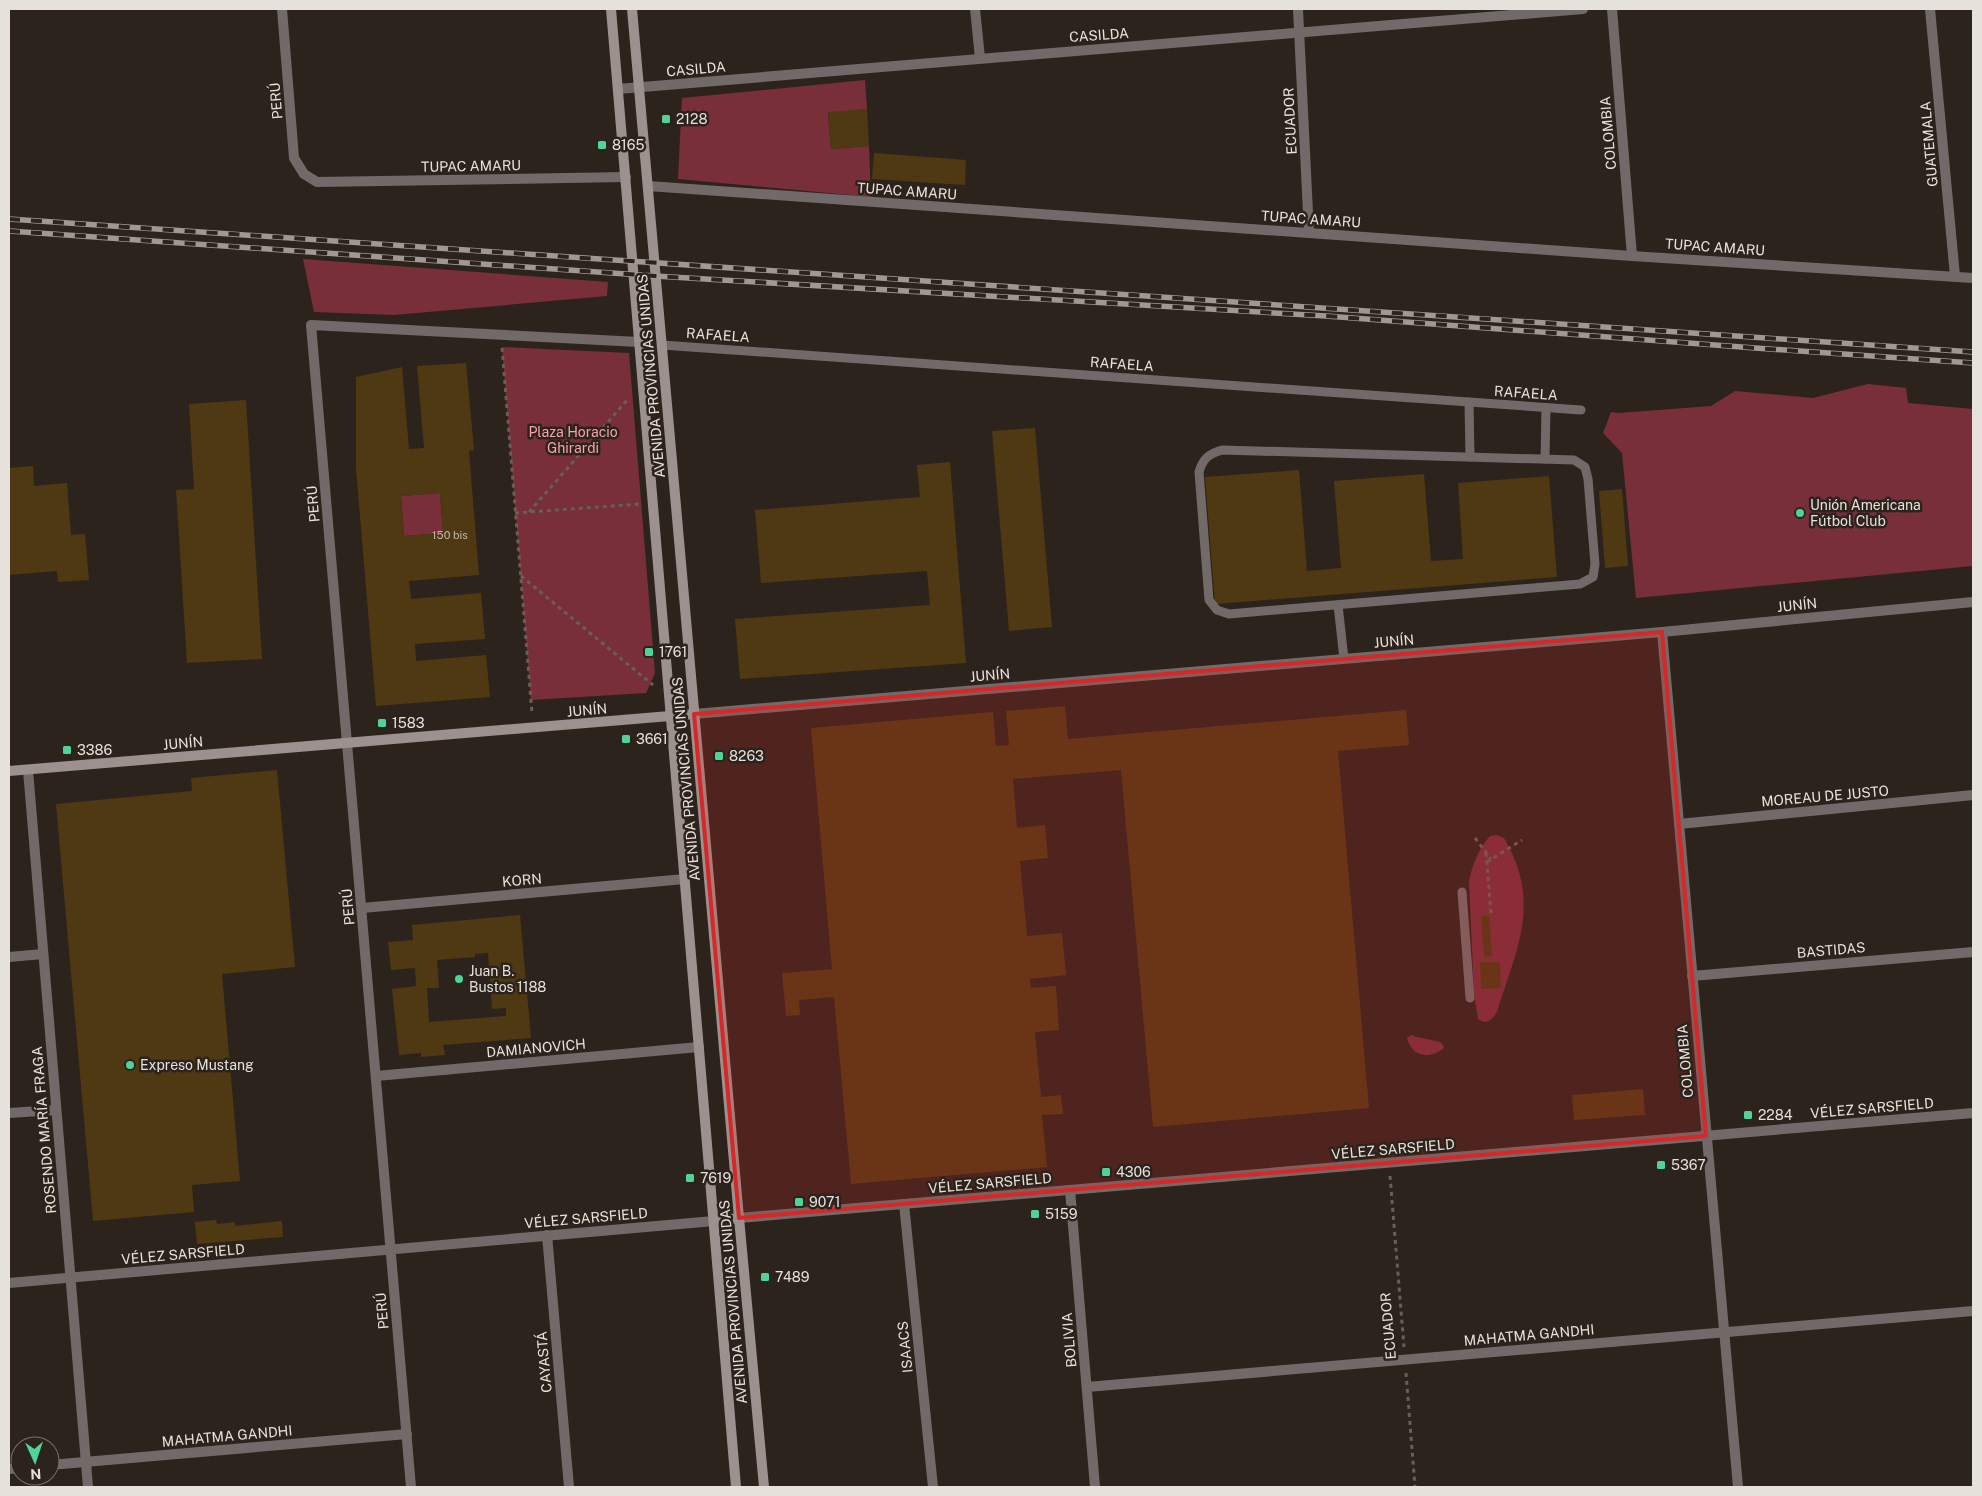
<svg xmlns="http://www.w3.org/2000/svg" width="1982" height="1496" font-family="'Public Sans',sans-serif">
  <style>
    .green { fill: #782f3a }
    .building { fill: #4f3913; fill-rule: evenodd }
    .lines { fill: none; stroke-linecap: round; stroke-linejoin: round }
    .path { stroke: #685f59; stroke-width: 3; stroke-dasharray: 4 4; stroke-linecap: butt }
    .lane { stroke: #716a69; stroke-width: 9 }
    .street { stroke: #716a69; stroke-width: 10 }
    .secondary { stroke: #9c918e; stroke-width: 10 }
    .rail-casing { stroke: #a09993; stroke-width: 5.5 }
    .rail { stroke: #2d231d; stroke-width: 4; stroke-dasharray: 11; stroke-linecap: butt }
    .marked { fill: #d62828; fill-opacity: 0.2; stroke: #d62828; stroke-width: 4; stroke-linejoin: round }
    .poi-dot { fill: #4fd399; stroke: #2d231d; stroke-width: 2 }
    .labels { text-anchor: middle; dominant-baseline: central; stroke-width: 5; stroke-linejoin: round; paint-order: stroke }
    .number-label { font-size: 11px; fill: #c1b7aa }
    .street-label { font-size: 14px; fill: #e7e1dc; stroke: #2d231d }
    .poi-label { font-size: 14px; fill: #e7e1dc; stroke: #2d231d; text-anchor: start }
    .park-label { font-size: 14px; fill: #faa1a9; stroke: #2d231d }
  </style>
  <rect width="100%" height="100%" fill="#2d231d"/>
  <g class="green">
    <path d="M865 80 867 109 828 113 831 149 869 146 871 197 678 179 682 98Z"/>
    <path d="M303 259 608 282 607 296 394 315 314 312Z"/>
    <path d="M502 347 629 353 655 673 646 693 531 700Z"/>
    <path d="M1868 384 1906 388 1908 403 1973 409V566L1636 598 1622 453 1603 433 1611 412 1618 413 1711 406 1735 391 1813 398Z"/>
    <path d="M440 493 443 533 404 536 401 496Z"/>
    <path d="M1497 835 1504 838C1542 903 1517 947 1497 1012 1492 1020 1487 1025 1478 1019L1474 993 1469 882C1472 865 1478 850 1490 836Z"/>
    <path d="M1411 1035C1421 1039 1432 1039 1442 1043L1444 1048C1431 1059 1412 1058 1407 1038Z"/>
  </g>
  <g class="building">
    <path d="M867 109 869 146 831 149 828 112Z"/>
    <path d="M874 153 966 160 965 185 872 179Z"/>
    <path d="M466 363 474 450 469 451 479 575 409 581 411 599 481 593 485 639 415 644 416 661 486 655 490 697 376 706 356 469V377L402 367 409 449 424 448 417 366ZM440 493 443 533 404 536 401 496Z"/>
    <path d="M246 400 262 659 187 663 176 490 194 489 189 404Z"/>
    <path d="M1035 428 1052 627 1009 631 992 431Z"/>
    <path d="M950 462 966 663 740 679 735 619 930 605 927 571 761 583 755 510 920 497 917 465Z"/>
    <path d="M33 466 34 486 67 483 71 535 85 534 89 580 58 582 57 571 9 575V468Z"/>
    <path d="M1299 470 1307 571 1341 568 1334 481 1424 474 1431 561 1463 559 1458 483 1549 476 1557 577 1215 604 1205 477Z"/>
    <path d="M1622 489 1628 566 1605 568 1599 491Z"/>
    <path d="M1065 706 1068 739 1406 710 1409 745 1338 751 1369 1108 1153 1127 1121 770 1013 779 1017 828 1045 825 1048 858 1020 861 1027 936 1062 933 1066 975 1030 979 1031 988 1056 986 1059 1030 1035 1032 1041 1097 1061 1095 1063 1114 1042 1115 1047 1167 851 1184 834 997 799 1000 800 1015 786 1016 782 973 832 969 811 728 993 712 996 746 1009 745 1006 711Z"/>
    <path d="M277 770 295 967 222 974 240 1181 192 1185 194 1212 93 1221 56 804 192 791 191 778Z"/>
    <path d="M520 915 531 1038 443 1045 445 1055 421 1057V1053L399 1055 392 989 416 986 415 968 391 970 388 942 413 940 412 925ZM488 953 492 1009 506 1008V1016L429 1022 427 988H439L437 960 475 957V954Z"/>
    <path d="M1481 916H1489L1492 956 1484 957Z"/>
    <path d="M1480 962H1500L1501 988 1481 989Z"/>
    <path d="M1643 1089 1645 1115 1574 1120 1572 1095Z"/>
    <path d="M216 1220 217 1224 235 1222V1226L282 1221 283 1237 197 1244 195 1222Z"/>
  </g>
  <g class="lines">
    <g class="path">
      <path d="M502 348 532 713"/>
      <path d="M529 512 629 398"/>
      <path d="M515 513 640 504"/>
      <path d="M521 576 653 685"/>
      <path d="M1475 838 1491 859"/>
      <path d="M1486 853 1491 913"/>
      <path d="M1487 862 1522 840"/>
      <path d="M1390 1176 1404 1347"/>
      <path d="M1406 1373 1415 1487"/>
    </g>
    <g class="lane">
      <path d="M662 345 1581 410"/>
      <path d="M1469 402 1470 457"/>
      <path d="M1222 450 1574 460 1585 467 1588 479 1595 564 1593 577 1580 584 1229 614 1217 610 1209 600 1199 472C1203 458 1209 454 1222 450Z"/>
      <path d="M1545 459 1546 408"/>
      <path d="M1338 605 1344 659"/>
      <path d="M1462 892 1470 998"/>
    </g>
    <g class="street">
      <path d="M282 9 294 158 304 174 317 182 626 177"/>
      <path d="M975 9 980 58"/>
      <path d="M1298 9 1309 233"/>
      <path d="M1612 9 1632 256"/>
      <path d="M1930 9 1955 276"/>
      <path d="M618 89 1583 9"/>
      <path d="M648 186 1632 256 1973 278"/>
      <path d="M1662 632 1738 1487"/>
      <path d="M694 714 1662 632 1973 602"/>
      <path d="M28 770 88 1487"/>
      <path d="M1679 824 1973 795"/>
      <path d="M362 908 685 879"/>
      <path d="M9 957 43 954"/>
      <path d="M1692 976 1973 952"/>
      <path d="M376 1076 699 1047"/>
      <path d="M9 1113 56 1110"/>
      <path d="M1070 1190 1095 1487"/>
      <path d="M904 1204 933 1487"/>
      <path d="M739 1218 1973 1113"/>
      <path d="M547 1235 569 1487"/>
      <path d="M9 1283 714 1221"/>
      <path d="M1087 1387 1973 1311"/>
      <path d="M50 1465 407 1434"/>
      <path d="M9 1469 20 1468"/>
      <path d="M411 1487 311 325 639 342"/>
    </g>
    <g class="secondary">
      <path d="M611 9 736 1487"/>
      <path d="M632 9 739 1218 764 1487"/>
      <path d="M9 771 694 714"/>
      <path d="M714 1221 739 1218"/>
    </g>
    <defs>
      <g id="rail">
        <path d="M9 219 1973 352"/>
        <path d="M9 231 655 276 1326 316 1755 348 1973 363"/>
      </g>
    </defs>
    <use href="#rail" class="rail-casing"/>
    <use href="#rail" class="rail"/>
  </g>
  <path class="marked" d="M1662 632 1706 1136 739 1218 694 714Z"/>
  <g class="poi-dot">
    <rect x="661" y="114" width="10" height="10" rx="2.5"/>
    <rect x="597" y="140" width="10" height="10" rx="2.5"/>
    <circle cx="1800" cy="513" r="5"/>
    <rect x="644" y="647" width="10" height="10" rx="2.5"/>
    <rect x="377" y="718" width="10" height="10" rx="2.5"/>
    <rect x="621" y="734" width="10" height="10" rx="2.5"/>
    <rect x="62" y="745" width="10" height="10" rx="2.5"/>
    <rect x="714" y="751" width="10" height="10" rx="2.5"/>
    <circle cx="459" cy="979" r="5"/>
    <circle cx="130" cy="1065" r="5"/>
    <rect x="1743" y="1110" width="10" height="10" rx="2.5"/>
    <rect x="1656" y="1160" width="10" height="10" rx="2.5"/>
    <rect x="1101" y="1167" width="10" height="10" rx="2.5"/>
    <rect x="685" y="1173" width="10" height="10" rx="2.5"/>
    <rect x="794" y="1197" width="10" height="10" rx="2.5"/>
    <rect x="1030" y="1209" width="10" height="10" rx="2.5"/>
    <rect x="760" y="1272" width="10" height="10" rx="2.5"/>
  </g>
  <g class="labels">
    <g class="number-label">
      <text x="450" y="535">150 bis</text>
    </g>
    <g class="street-label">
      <text transform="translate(1099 35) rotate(-4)">CASILDA</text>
      <text transform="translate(696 69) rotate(-5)">CASILDA</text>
      <text transform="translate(276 101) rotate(-95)">PERÚ</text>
      <text transform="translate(1290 121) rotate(-93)">ECUADOR</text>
      <text transform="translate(1608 133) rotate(-95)">COLOMBIA</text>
      <text transform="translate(1929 144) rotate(-95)">GUATEMALA</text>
      <text transform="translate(471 166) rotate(-1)">TUPAC AMARU</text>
      <text transform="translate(907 191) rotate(4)">TUPAC AMARU</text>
      <text transform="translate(1311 219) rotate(4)">TUPAC AMARU</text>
      <text transform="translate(1715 247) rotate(4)">TUPAC AMARU</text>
      <text transform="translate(718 335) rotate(4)">RAFAELA</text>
      <text transform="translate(1122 364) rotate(4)">RAFAELA</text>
      <text transform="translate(651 376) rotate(-95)">AVENIDA PROVINCIAS UNIDAS</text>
      <text transform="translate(1526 393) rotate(4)">RAFAELA</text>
      <text transform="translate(313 504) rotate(-95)">PERÚ</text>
      <text transform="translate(1797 605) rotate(-6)">JUNÍN</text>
      <text transform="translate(1394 641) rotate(-5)">JUNÍN</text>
      <text transform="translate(990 675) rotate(-5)">JUNÍN</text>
      <text transform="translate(587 710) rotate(-5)">JUNÍN</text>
      <text transform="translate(183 743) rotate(-5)">JUNÍN</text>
      <text transform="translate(686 779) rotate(-95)">AVENIDA PROVINCIAS UNIDAS</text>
      <text transform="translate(1825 796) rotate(-5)">MOREAU DE JUSTO</text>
      <text transform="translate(522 880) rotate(-5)">KORN</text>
      <text transform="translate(348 907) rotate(-95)">PERÚ</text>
      <text transform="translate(1831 950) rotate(-5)">BASTIDAS</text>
      <text transform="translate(536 1048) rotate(-5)">DAMIANOVICH</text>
      <text transform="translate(1685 1061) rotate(-95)">COLOMBIA</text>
      <text transform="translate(1872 1108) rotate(-5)">VÉLEZ SARSFIELD</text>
      <text transform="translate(44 1130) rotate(-95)">ROSENDO MARÍA FRAGA</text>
      <text transform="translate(1393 1149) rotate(-5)">VÉLEZ SARSFIELD</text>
      <text transform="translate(990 1183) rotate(-5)">VÉLEZ SARSFIELD</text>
      <text transform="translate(586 1218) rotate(-5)">VÉLEZ SARSFIELD</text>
      <text transform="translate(183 1254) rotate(-5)">VÉLEZ SARSFIELD</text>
      <text transform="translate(733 1302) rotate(-95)">AVENIDA PROVINCIAS UNIDAS</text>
      <text transform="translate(382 1311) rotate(-95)">PERÚ</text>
      <text transform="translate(1388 1326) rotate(-95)">ECUADOR</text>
      <text transform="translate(1529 1335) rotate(-5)">MAHATMA GANDHI</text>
      <text transform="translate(1069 1340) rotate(-95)">BOLIVIA</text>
      <text transform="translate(905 1347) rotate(-96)">ISAACS</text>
      <text transform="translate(544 1362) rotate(-95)">CAYASTÁ</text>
      <text transform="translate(227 1436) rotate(-5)">MAHATMA GANDHI</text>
    </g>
    <g class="poi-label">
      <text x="676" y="119">2128</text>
      <text x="612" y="145">8165</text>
      <text x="1810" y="505">Unión Americana<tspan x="1810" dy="16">Fútbol Club</tspan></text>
      <text x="659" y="652">1761</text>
      <text x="392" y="723">1583</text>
      <text x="636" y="739">3661</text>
      <text x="77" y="750">3386</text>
      <text x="729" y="756">8263</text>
      <text x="469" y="971">Juan B.<tspan x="469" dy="16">Bustos 1188</tspan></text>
      <text x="140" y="1065">Expreso Mustang</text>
      <text x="1758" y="1115">2284</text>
      <text x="1671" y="1165">5367</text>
      <text x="1116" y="1172">4306</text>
      <text x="700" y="1178">7619</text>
      <text x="809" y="1202">9071</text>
      <text x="1045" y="1214">5159</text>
      <text x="775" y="1277">7489</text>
    </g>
    <g class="park-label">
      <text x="573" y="432">Plaza Horacio<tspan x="573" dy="16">Ghirardi</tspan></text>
    </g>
  </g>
  <rect width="1982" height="1496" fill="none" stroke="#e7e1dc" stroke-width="20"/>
  <g transform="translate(35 1461) rotate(177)"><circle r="24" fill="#2d231d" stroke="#776f69"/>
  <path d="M0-4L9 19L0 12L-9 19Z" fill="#4fd399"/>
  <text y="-8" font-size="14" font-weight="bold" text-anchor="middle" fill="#e7e1dc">N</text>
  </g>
</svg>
